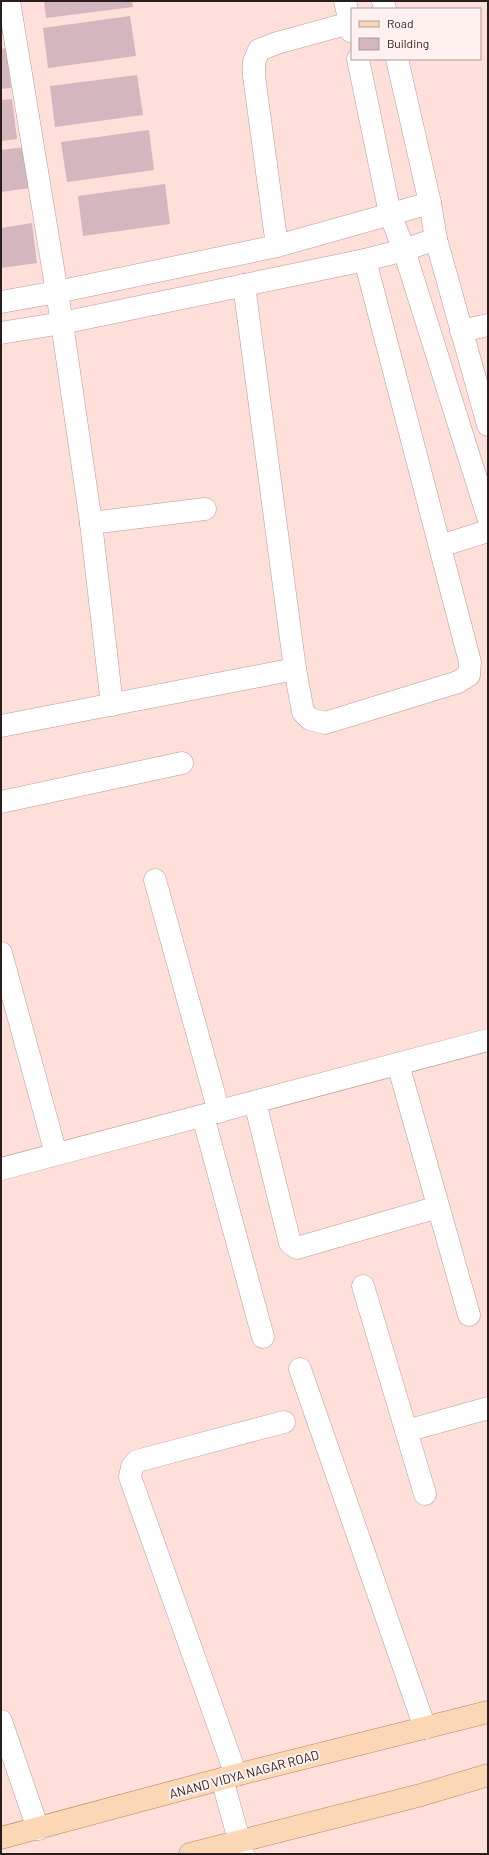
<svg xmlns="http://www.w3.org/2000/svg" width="489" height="1855" font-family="Barlow,sans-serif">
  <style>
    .building { fill: #d4b6bf }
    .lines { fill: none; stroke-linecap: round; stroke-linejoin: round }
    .minor-casing { stroke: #b79a94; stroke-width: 23 }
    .major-casing { stroke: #b18560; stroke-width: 23 }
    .minor { stroke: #fff; stroke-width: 22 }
    .major { stroke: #fcd7b5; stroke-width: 22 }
    .labels { text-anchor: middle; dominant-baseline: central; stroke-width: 4; stroke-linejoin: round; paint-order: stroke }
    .street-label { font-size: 13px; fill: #291e1c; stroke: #fef1ef }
  </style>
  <rect width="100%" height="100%" fill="#ffdfd9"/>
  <g class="building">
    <path d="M44 1H132L133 7 46 18Z"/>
    <path d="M130 16 136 56 48 68 43 28Z"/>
    <path d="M1 23 4 34H1Z"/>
    <path d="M6 48 11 88 1 89V49Z"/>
    <path d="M137 75 143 115 55 127 50 86Z"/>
    <path d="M12 99 17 139 1 141V100Z"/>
    <path d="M149 130 154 170 67 182 61 142Z"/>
    <path d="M25 147 30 188 1 192V150Z"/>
    <path d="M165 184 170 224 83 236 78 196Z"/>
    <path d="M32 223 37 263 1 268V228Z"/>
  </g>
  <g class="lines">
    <defs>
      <g id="minor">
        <path d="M9 1 62 323 91 523 112 705"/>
        <path d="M345 1 352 32"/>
        <path d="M383 1 385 9"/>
        <path d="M358 59 390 214 404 250 488 517"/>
        <path d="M397 59 430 203 436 239 488 425"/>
        <path d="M277 246 254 76V62L259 50 277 43 350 23"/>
        <path d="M244 285 295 669 303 712 310 719 325 723 458 682 469 675 470 662 365 260"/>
        <path d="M1 302 57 292 277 246 430 203"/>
        <path d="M461 331 488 325"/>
        <path d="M1 333 62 323 365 260 404 250 436 239"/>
        <path d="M91 523 205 509"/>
        <path d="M440 546 488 531"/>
        <path d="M1 726 295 669"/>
        <path d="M1 802 182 763"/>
        <path d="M155 880 219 1112"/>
        <path d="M1 953 56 1154"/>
        <path d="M398 1064 469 1315"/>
        <path d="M255 1102 290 1243 297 1248 438 1207"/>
        <path d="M203 1116 263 1337"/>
        <path d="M1 1169 488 1040"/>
        <path d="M363 1286 425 1494"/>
        <path d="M300 1369 425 1728"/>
        <path d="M406 1431 488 1408"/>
        <path d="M1 1721 38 1829"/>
        <path d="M236 1775 130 1477 132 1467 137 1461 284 1422"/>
        <path d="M222 1779 243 1854"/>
      </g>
      <g id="major">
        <path d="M1 1838 236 1775 488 1712"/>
        <path d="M190 1854 421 1795 488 1775"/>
      </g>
    </defs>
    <use href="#minor" class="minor-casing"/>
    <use href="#major" class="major-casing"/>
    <use href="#minor" class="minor"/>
    <use href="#major" class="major"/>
  </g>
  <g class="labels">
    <g class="street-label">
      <text transform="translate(244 1774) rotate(-15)">ANAND VIDYA NAGAR ROAD</text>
    </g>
  </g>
  <rect width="489" height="1855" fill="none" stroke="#291e1c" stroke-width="4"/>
  <rect x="351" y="8" width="130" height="52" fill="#fef1ef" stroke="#a99d9b"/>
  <rect x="359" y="21" width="20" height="6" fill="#fcd7b5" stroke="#a99d9b"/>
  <text x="387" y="28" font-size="12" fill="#291e1c">Road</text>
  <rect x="359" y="38" width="20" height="12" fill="#d4b6bf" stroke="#a99d9b"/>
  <text x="387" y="48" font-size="12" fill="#291e1c">Building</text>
</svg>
